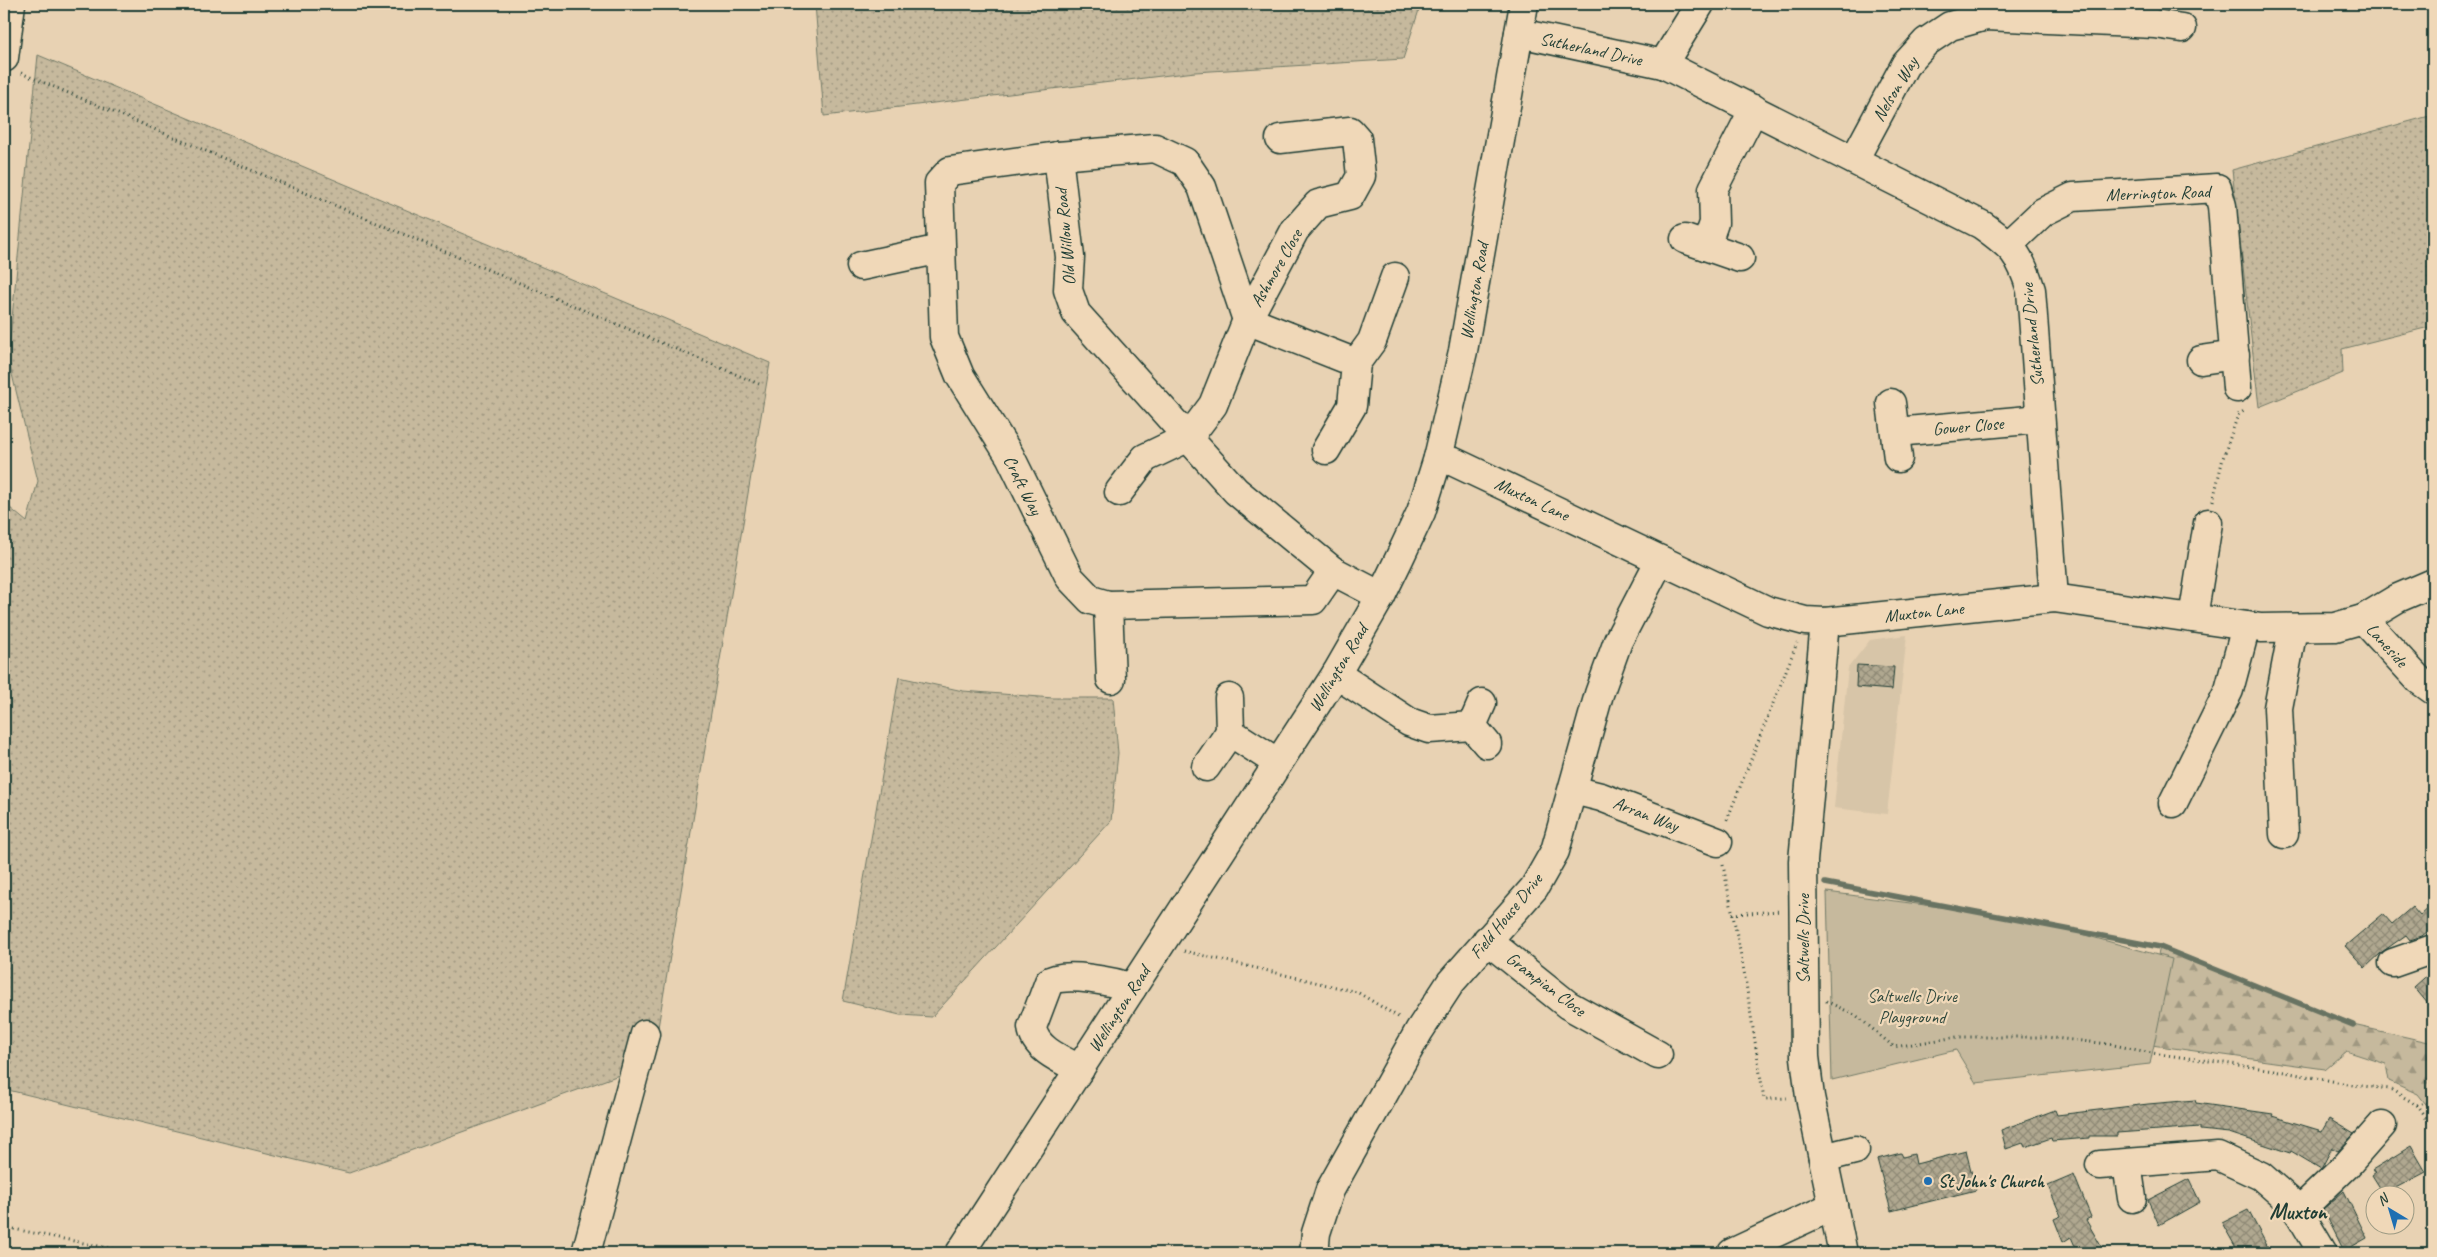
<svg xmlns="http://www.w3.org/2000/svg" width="2437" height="1257" font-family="Caveat,sans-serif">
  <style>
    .built { fill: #d7c5a8 }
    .grass { fill: url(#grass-dots); stroke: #727b68 }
    .forest { fill: url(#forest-firs); stroke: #727b68 }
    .green { fill: #c6b99d; stroke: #727b68 }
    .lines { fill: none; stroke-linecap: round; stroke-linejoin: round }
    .stream { stroke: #687362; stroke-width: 5.5 }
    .building { fill: url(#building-cross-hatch); stroke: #1f3d34 }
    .minor-casing { stroke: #1f3d34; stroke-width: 31 }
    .highway-casing { stroke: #1f3d34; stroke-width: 31 }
    .path { stroke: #1f3d34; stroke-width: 3; stroke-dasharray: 1 4; stroke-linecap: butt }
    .minor { stroke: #f0d8b8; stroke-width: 28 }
    .highway { stroke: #f0d8b8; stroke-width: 28 }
    .poi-dot { fill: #1f6fb2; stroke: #f0d8b8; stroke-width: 2 }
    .labels { text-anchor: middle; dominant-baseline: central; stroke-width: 4.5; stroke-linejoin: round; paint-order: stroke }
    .street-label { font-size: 18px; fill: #1f3d34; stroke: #f0d8b8 }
    .park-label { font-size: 18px; fill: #30493e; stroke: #f0d8b8 }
    .poi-label { font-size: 18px; font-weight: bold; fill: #1f3d34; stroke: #f0d8b8; text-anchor: start }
    .district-label { font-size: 22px; font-weight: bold; fill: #1f3d34; stroke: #f0d8b8 }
  </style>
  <defs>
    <pattern id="grass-dots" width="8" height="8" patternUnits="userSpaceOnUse" patternTransform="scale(1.25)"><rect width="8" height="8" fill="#c6b99d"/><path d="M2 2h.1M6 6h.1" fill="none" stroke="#a09881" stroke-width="1.8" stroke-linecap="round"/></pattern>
    <pattern id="forest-firs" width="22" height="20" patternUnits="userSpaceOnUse" patternTransform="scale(1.25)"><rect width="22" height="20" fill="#c6b99d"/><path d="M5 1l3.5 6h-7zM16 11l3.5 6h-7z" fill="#a09881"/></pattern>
    <pattern id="building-cross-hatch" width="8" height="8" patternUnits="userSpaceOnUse" patternTransform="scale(1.25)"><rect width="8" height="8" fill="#b0a890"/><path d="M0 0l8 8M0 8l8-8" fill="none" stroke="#8f8a76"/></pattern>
  </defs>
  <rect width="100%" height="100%" fill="#e8d2b3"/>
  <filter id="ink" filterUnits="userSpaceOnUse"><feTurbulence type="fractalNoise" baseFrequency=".02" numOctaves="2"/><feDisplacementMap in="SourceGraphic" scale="10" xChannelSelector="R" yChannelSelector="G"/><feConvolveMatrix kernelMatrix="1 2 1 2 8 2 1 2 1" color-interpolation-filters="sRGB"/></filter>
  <g filter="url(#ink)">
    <path class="built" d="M1907 635 1887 814 1834 808 1848 668 1870 640Z"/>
    <g class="grass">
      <path d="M815 4H1421L1403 59 1195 72 824 116Z"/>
      <path d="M38 55 770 363 652 1063 349 1173 4 1089V503L27 522 38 481 8 358Z"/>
      <path d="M2433 115V326L2342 349 2343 373 2259 407 2232 170Z"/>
      <path d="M899 677 963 691 1053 698H1113L1118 753 1111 821 932 1017 900 1015 843 1001Z"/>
    </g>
    <path class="forest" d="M2160 947 2353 1025 2433 1043V1113L2418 1094 2389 1081 2386 1064 2346 1051 2325 1069 2137 1043Z"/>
    <path class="green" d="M1827 892 2023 918 2172 959 2150 1064 1976 1083 1956 1050 1832 1080Z"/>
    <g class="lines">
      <path class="stream" d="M1825 883 2160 947 2353 1025"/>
    </g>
    <g class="building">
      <path d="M1857 665 1894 667 1892 690 1856 687Z"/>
      <path d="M2433 904V927L2422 936 2410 940 2406 935 2382 952 2365 968 2345 946 2383 914 2392 924 2412 907 2420 916Z"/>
      <path d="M2433 970V1010L2414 987Z"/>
      <path d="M2195 1100 2196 1103 2273 1114 2272 1116 2322 1131 2329 1119 2354 1134 2338 1151 2332 1148 2321 1169 2291 1151 2290 1153 2229 1133 2200 1130V1127L2117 1133V1136H2089V1138L2052 1141 2051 1138 2025 1147 2023 1143 2006 1149 2001 1130 2055 1110 2057 1115 2148 1104Z"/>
      <path d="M2411 1146 2426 1172 2384 1194 2372 1175 2376 1172 2372 1170Z"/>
      <path d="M1966 1151 1976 1190 1891 1211 1877 1159 1901 1153 1903 1157 1914 1154 1916 1164Z"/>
      <path d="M2074 1175 2091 1217 2086 1220 2105 1253H2078L2071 1237 2063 1242 2054 1219 2061 1216 2048 1186Z"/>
      <path d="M2189 1179 2200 1202 2159 1225 2148 1200Z"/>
      <path d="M2344 1191 2367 1238 2344 1251 2323 1209Z"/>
      <path d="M2248 1210 2271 1253H2239L2222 1223Z"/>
    </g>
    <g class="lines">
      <defs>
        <g id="minor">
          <path d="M1519 33 1663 64 1982 225C2013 247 2020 254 2031 290L2054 598"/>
          <path d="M1663 64 1700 4"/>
          <path d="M1058 156 1070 257 1068 290 1076 313 1236 491 1333 571"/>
          <path d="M1854 160 1905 65 1926 42 1950 26 1986 16 2155 24 2182 28"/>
          <path d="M1685 239 1740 258"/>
          <path d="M2009 244 2043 212 2073 197 2217 188 2222 206 2237 388"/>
          <path d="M1706 246 1714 223 1713 189 1754 109"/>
          <path d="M861 266 941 249"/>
          <path d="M1247 320 1202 187 1185 162 1155 148 1058 156 950 171 939 183 944 337 960 376 1010 456 1070 578 1091 600 1108 605 1313 600 1333 571 1381 596"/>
          <path d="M1247 320 1356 363"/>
          <path d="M2201 360 2235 355"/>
          <path d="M1891 403 1898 458"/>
          <path d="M1896 432 2040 419"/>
          <path d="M1326 450 1352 406 1356 363 1372 341 1395 277"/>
          <path d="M1438 458 1454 462 1768 611 1805 621 1825 622 2054 598 2261 628 2335 627 2363 619 2398 598 2433 583"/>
          <path d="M1119 492 1145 458 1189 437 1213 405 1247 320 1295 230 1318 204 1350 196 1361 176 1357 139 1350 131 1280 139"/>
          <path d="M1108 605 1111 679"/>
          <path d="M2193 618 2208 523"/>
          <path d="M2363 619 2419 680 2433 690"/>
          <path d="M1825 622 1803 861 1805 1057 1810 1097 1843 1253"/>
          <path d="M1336 674 1409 722 1429 729 1472 726 1487 744"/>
          <path d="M1229 698 1230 732 1278 763"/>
          <path d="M1472 726 1482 703"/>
          <path d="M1206 767 1230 732"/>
          <path d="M1573 790 1601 797 1718 842"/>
          <path d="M2173 803 2229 690 2246 626"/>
          <path d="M2284 834 2278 708 2293 629"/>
          <path d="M1487 940 1568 1005 1658 1055"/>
          <path d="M2393 963 2433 949"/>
          <path d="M1080 1069C1062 1060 1034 1049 1032 1027L1049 982C1063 971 1116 982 1132 988"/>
          <path d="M1823 1158 1855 1150"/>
          <path d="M2127 1164 2132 1198"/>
          <path d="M2100 1165 2218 1156 2261 1176 2295 1206 2323 1253"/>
          <path d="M2298 1212 2346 1166 2382 1125"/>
          <path d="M586 1253 645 1034"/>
          <path d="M960 1253 1336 674 1381 596 1399 559 1421 512 1438 458 1463 351 1524 4"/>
          <path d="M1314 1253 1316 1233 1330 1190 1419 1031 1451 982 1534 888 1555 851 1599 694 1618 641 1660 560"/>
          <path d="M1732 1253 1833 1206"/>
        </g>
        <path id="highway" d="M4 58 11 4"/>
      </defs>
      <use href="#minor" class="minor-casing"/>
      <use href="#highway" class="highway-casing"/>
      <g class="path">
        <path d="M21 73 759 384"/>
        <path d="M2213 501 2223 458 2238 415 2244 411"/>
        <path d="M1727 820 1797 643"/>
        <path d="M1723 865 1744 971 1764 1099 1787 1098"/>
        <path d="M1732 914 1781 911"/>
        <path d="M1184 951 1357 992 1400 1018"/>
        <path d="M1826 1001 1857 1016 1894 1047 1957 1037H2045L2109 1044 2152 1053 2274 1070 2353 1085 2390 1089 2417 1105 2433 1128"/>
        <path d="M2417 1105 2433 1102"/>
        <path d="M4 1227 133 1253"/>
        <path d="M435 1253 445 1250 456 1253"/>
      </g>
      <use href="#minor" class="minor"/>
      <use href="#highway" class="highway"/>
    </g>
  </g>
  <circle class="poi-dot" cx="1928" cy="1181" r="5"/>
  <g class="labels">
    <g class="street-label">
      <text transform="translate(1591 49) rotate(12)">Sutherland Drive</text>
      <text transform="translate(1895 89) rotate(-59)">Nelson Way</text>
      <text transform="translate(2158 193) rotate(-2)">Merrington Road</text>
      <text transform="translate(1065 237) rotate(-95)">Old Willow Road</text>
      <text transform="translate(1276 268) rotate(-60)">Ashmore Close</text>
      <text transform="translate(1474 291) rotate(-80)">Wellington Road</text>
      <text transform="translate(2032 335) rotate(-96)">Sutherland Drive</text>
      <text transform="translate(1968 426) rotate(-5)">Gower Close</text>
      <text transform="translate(1023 485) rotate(63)">Craft Way</text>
      <text transform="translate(1532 499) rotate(25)">Muxton Lane</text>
      <text transform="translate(1924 612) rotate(-6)">Muxton Lane</text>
      <text transform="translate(2387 645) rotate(48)">Laneside</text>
      <text transform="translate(1338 668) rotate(-59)">Wellington Road</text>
      <text transform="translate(1646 814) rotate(21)">Arran Way</text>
      <text transform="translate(1506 916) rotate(-51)">Field House Drive</text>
      <text transform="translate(1803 939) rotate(-90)">Saltwells Drive</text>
      <text transform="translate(1546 984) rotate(37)">Grampian Close</text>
      <text transform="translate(1119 1009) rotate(-57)">Wellington Road</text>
    </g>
    <g class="park-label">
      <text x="1912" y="996">Saltwells Drive<tspan x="1912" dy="21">Playground</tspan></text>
    </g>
    <g class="poi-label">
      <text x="1938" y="1181">St John's Church</text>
    </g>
    <g class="district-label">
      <text x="2298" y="1212">Muxton</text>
    </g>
  </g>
  <rect width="2437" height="1257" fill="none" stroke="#f0d8b8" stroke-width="20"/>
  <rect x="10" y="10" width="2417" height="1237" fill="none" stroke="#1f3d34" stroke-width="2" filter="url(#ink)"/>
  <g transform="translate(2390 1210) rotate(322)"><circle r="24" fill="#f0d8b8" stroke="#9c9a83"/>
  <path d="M0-4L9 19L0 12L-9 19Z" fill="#1f6fb2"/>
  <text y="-8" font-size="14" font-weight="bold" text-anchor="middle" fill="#1f3d34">N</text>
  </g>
</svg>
